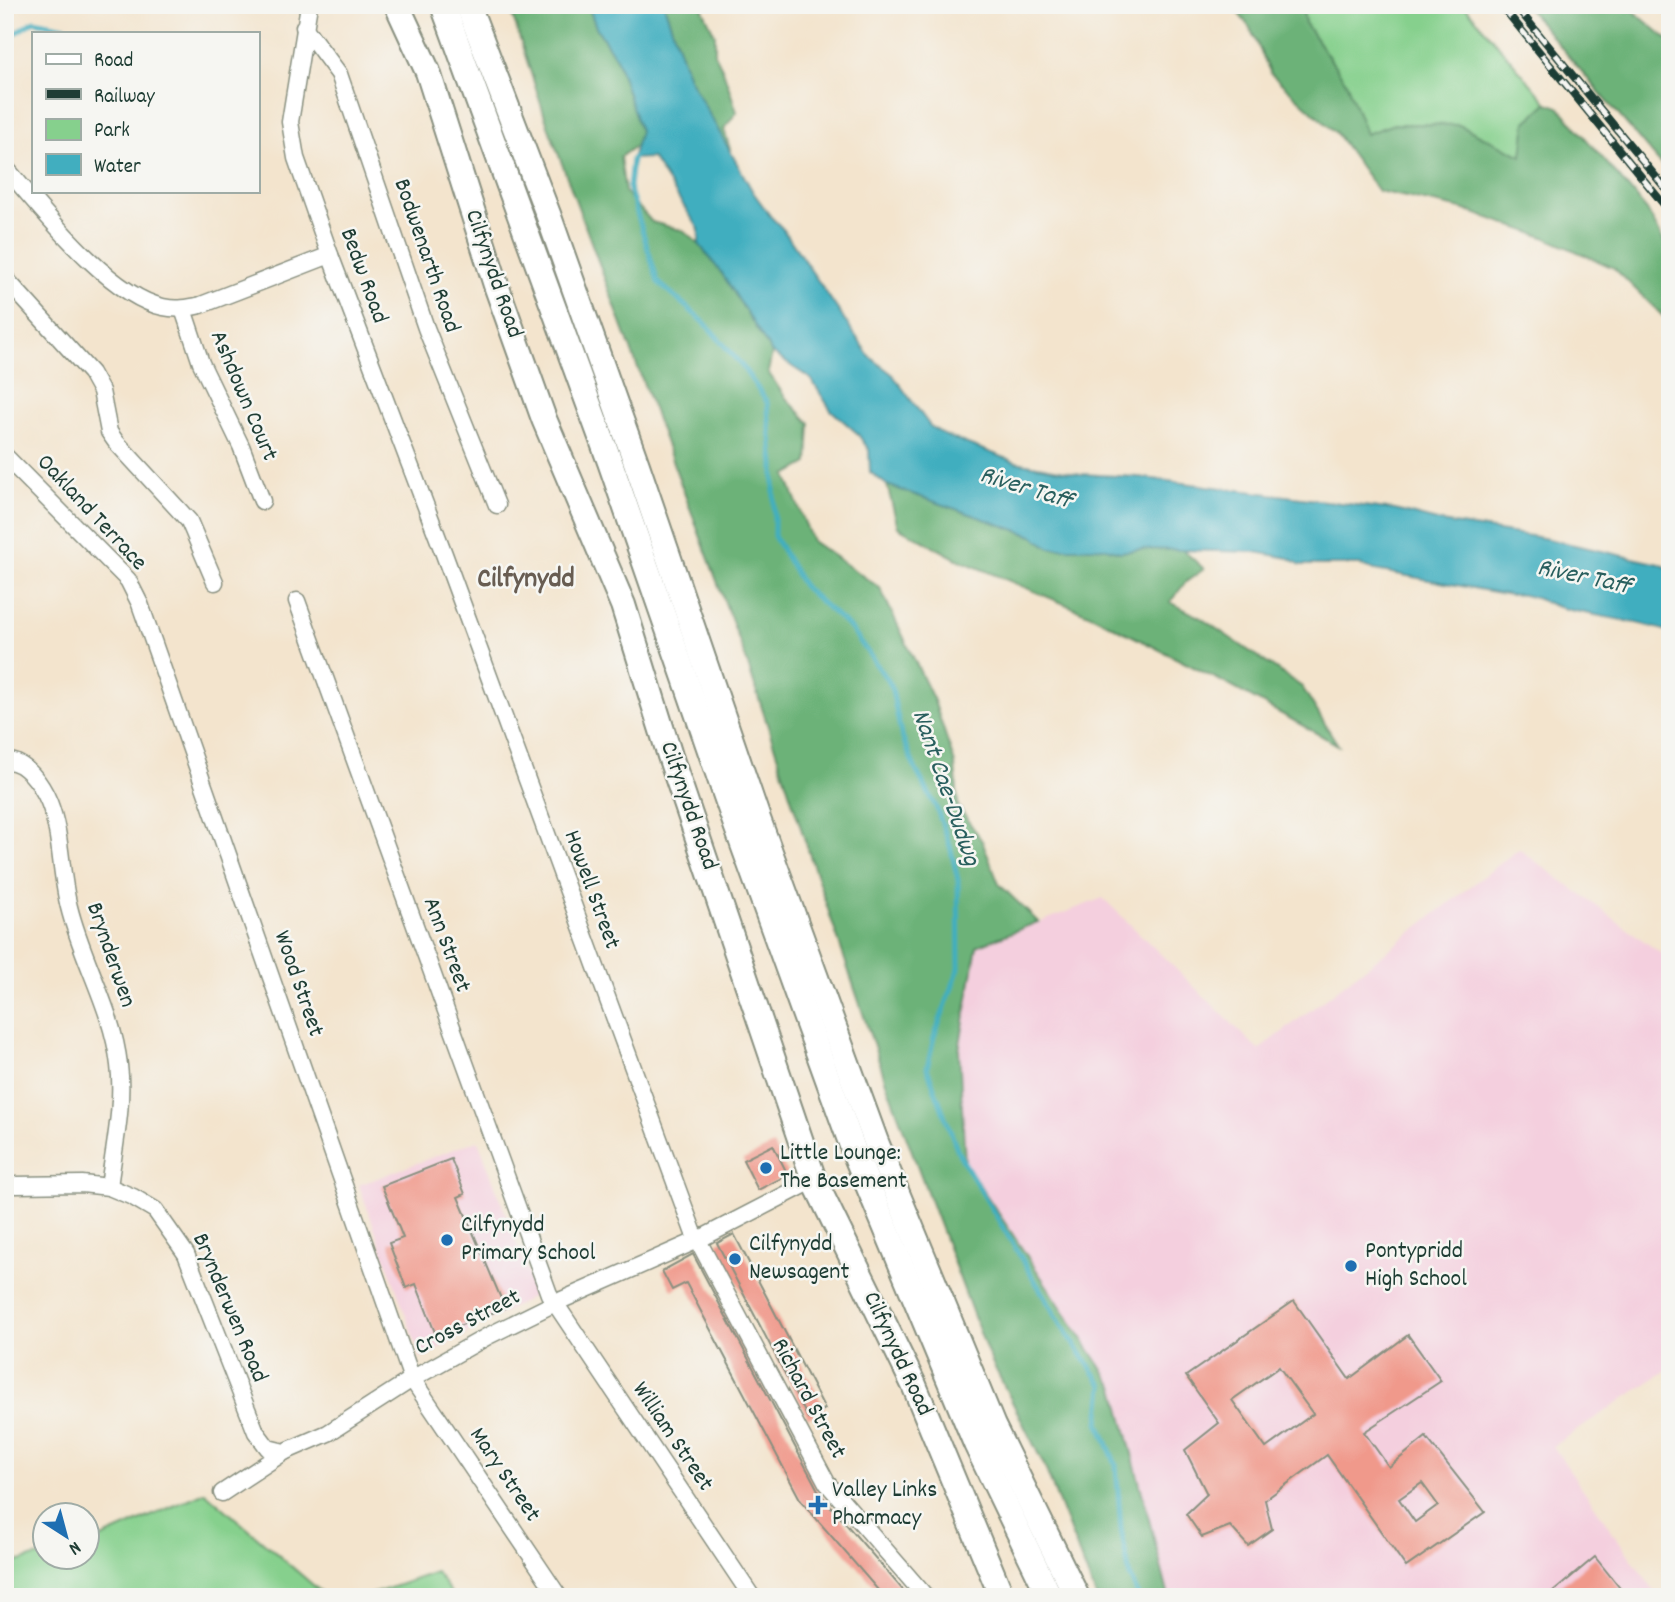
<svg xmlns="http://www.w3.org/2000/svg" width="1675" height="1602" font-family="Dekko,sans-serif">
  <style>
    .built { fill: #f4cfde }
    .green { fill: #86d08d; stroke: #528660; stroke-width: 2 }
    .forest { fill: #6cb278; stroke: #467856; stroke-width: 2 }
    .water { fill: #41aebf; stroke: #30767a; stroke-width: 2 }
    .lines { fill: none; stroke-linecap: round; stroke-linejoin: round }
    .stream { stroke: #41aebf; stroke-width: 5 }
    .building { fill: #f0998b; fill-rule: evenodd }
    .minor-casing { stroke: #899080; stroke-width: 19 }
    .secondary-casing { stroke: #899080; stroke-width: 24 }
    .primary-casing { stroke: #899080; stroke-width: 28 }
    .trunk-casing { stroke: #899080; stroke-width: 28 }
    .minor { stroke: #fff; stroke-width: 16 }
    .secondary { stroke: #fff; stroke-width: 21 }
    .primary { stroke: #fff; stroke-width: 24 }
    .trunk { stroke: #fff; stroke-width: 24 }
    .rail-casing { stroke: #1f3d34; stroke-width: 8 }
    .rail { stroke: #f6f6f2; stroke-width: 5; stroke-dasharray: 16; stroke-linecap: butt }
    .poi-dot { fill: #1f6fb2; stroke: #f6f6f2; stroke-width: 2.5 }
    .labels { text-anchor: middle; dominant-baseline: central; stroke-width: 5; stroke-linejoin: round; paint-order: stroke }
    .street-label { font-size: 24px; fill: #1f3d34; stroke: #f6f6f2 }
    .poi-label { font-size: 24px; fill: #1f3d34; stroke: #f6f6f2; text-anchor: start }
    .water-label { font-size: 26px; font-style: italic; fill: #295f5e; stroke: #f6f6f2 }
    .quarter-label { font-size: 28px; font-weight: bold; fill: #685d52; stroke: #f6f6f2 }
  </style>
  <rect width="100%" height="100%" fill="#f6f6f2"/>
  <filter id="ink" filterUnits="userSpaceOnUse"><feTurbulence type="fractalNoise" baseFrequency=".0143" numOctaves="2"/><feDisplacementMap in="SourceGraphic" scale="14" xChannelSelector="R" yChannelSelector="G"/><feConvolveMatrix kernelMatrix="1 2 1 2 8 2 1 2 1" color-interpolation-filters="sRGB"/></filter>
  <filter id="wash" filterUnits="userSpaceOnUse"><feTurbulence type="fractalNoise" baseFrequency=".00686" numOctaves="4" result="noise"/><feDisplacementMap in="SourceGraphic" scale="28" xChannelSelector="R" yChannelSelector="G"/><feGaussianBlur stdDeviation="1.57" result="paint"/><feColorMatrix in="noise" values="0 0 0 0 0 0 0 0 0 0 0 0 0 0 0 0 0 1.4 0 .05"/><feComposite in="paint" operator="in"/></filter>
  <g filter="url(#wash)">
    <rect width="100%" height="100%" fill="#f3e4cd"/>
    <g class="built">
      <path d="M1519 849 1670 960V1368L1553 1446 1658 1597H1169L1115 1388 965 1163 959 1050 977 946 1103 898 1259 1050Z"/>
      <path d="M478 1140 536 1295 421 1358 359 1185Z"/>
    </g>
    <g class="green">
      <path d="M1302 5H1464L1547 103 1526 122 1522 156 1459 125 1394 124 1366 134 1346 82 1305 23Z"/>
      <path d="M205 1492 327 1597H5V1569C28 1552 60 1556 88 1556V1544Z"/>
      <path d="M436 1572 454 1597H364Z"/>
    </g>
    <g class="forest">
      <path d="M509 5H588L596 27 617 60 640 131 638 144 620 157 625 192 652 222 684 231 699 244 723 275 772 353 768 372 785 397 810 423 808 463 786 475 812 541 880 588 934 701 955 764 958 806 982 841 999 884 1038 922 977 946 959 1050 965 1163 1115 1388 1169 1597H1096L1044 1465 988 1354 887 1085 811 859 747 662 548 126Z"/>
      <path d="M664 5H701L715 35V54L723 70 737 112 724 129 732 156 689 78Z"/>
      <path d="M1232 5H1302L1305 23 1346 82 1366 134 1394 124 1459 125 1522 156 1526 122 1547 103 1559 107 1647 210 1670 253V323L1614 268 1544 237 1462 209 1378 191 1336 133 1271 74 1250 28Z"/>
      <path d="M1525 5H1626L1668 40 1670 43V175Z"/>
      <path d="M887 485 1033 536 1050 548H1106L1120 552 1142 549 1183 550 1204 569 1186 582 1170 602 1201 618 1302 687 1338 745 1225 683 1091 615 957 559 898 527Z"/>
    </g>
    <path class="water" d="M588 5H664L689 78 753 192 771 217 782 228 870 357 892 374 930 426 946 436 1016 462 1081 474 1137 477 1395 510 1441 522 1543 538 1660 564 1670 569V632C1634 620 1598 617 1562 608 1543 603 1530 592 1510 595L1375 570 1360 565H1301L1289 558 1255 552 1142 549 1120 552 1106 548H1050L1033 536 887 485 870 472 869 450 857 433 831 410 811 379 772 353 723 275 699 244V229L652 158 632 159 640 131 617 60 596 27Z"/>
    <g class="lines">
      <g class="stream">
        <path d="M5 40 34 21 65 27"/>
        <path d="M635 156 632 159 629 187 658 282 705 323 742 366 767 402 774 464V536L803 586 851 629 891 685 901 734 915 768 936 807 950 846 958 880 959 968 934 1037 927 1068 959 1154 1062 1326 1103 1386 1099 1423 1116 1465 1121 1529 1130 1577 1139 1597"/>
      </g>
    </g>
    <g id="blocks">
      <g class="building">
        <path d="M773 1145 788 1175 758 1190 743 1160Z"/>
        <path d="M451 1159 465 1194 458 1197 505 1308 436 1335 416 1284 406 1288 389 1243 403 1238 382 1186Z"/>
        <path d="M734 1234 825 1409 808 1418 717 1243Z"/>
        <path d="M693 1254 820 1494 909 1597H884L801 1501 686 1283 672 1290 662 1271Z"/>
        <path d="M1294 1301 1349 1379 1408 1335 1441 1381 1364 1432 1389 1467 1426 1437 1485 1512 1406 1567 1327 1455 1265 1500 1272 1529 1248 1546 1230 1526 1202 1537 1186 1514 1207 1494 1185 1450 1219 1423 1186 1376ZM1279 1367 1313 1414 1266 1448 1232 1400ZM1422 1483 1438 1505 1415 1522 1399 1499Z"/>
        <path d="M1595 1557 1627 1597H1547Z"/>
      </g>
    </g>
  </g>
  <g filter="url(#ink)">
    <use href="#blocks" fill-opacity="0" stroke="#899080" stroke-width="2"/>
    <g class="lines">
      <defs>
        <g id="minor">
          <path d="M309 5 290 122 296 158 330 255 444 554 693 1231 827 1483 926 1597"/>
          <path d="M304 27 339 74 426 328 497 505"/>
          <path d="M5 167C41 208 109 296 163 307 177 310 188 308 201 305L330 255"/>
          <path d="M5 278 91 373 101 391 109 432 116 442 189 521 215 582"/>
          <path d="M183 309 201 363 241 446 262 501"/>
          <path d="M5 456 128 580 140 604 412 1379 559 1597"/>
          <path d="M297 601 549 1294 752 1597"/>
          <path d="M5 761C25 759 42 785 49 802 62 835 60 873 69 907 82 960 113 1010 119 1065 124 1104 114 1147 109 1187"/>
          <path d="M16 1185 82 1184 109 1187 133 1197 155 1210 186 1254 256 1432 268 1448 284 1452 328 1433 412 1379 488 1336 555 1303 698 1240 814 1180"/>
          <path d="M222 1493 284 1452"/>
        </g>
        <path id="secondary" d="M1669 5 1670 6"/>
        <path id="primary" d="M397 5 428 72 496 285 544 419 623 605 670 756 814 1180 914 1385 1002 1597"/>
        <g id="trunk">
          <path d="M443 5 610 462 737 828 855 1154 976 1444 1050 1597"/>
          <path d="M468 5 548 214 637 465 758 819 876 1142 993 1426 1077 1597"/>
        </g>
      </defs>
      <use href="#minor" class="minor-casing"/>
      <use href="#secondary" class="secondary-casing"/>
      <use href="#primary" class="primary-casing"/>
      <use href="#trunk" class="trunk-casing"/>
      <use href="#minor" class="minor"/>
      <use href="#secondary" class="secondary"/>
      <use href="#primary" class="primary"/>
      <use href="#trunk" class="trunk"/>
      <defs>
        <g id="rail">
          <path d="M1501 5 1670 212"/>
          <path d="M1515 5 1670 194"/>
        </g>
      </defs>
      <use href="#rail" class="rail-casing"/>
      <use href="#rail" class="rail"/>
    </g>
  </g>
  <g class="poi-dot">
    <circle cx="766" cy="1168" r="7"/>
    <circle cx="447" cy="1240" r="7"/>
    <circle cx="735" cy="1259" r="7"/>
    <circle cx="1351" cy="1266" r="7"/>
    <path d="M814.5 1494.5h7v7h7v7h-7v7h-7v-7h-7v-7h7z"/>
  </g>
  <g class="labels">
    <g class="street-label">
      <text transform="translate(426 256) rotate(71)">Bodwenarth Road</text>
      <text transform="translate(493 274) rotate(71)">Cilfynydd Road</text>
      <text transform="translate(363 276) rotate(70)">Bedw Road</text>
      <text transform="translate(243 396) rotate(67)">Ashdown Court</text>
      <text transform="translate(91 513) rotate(47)">Oakland Terrace</text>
      <text transform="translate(688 806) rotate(71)">Cilfynydd Road</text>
      <text transform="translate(591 890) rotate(70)">Howell Street</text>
      <text transform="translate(446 945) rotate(70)">Ann Street</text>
      <text transform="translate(110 955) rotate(71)">Brynderwen</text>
      <text transform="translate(298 984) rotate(71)">Wood Street</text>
      <text transform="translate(229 1308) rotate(67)">Brynderwen Road</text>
      <text transform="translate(468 1323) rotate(-28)">Cross Street</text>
      <text transform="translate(897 1354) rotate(65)">Cilfynydd Road</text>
      <text transform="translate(808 1399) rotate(62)">Richard Street</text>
      <text transform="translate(672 1437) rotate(56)">William Street</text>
      <text transform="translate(504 1475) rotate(56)">Mary Street</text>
    </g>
    <g class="poi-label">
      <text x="780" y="1154">Little Lounge:<tspan x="780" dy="28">The Basement</tspan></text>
      <text x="461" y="1226">Cilfynydd<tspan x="461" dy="28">Primary School</tspan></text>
      <text x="749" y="1245">Cilfynydd<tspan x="749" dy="28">Newsagent</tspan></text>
      <text x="1365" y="1252">Pontypridd<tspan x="1365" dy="28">High School</tspan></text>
      <text x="832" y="1491">Valley Links<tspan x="832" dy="28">Pharmacy</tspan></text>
    </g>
    <g class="water-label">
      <text transform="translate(1026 489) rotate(17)">River Taff</text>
      <text transform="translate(1584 578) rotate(12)">River Taff</text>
      <text transform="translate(945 788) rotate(71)">Nant Cae-Dudwg</text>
    </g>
    <g class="quarter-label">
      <text x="526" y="581">Cilfynydd</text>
    </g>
  </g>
  <rect width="1675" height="1602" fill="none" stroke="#f6f6f2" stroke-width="28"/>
  <rect x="32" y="32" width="228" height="161" fill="#f6f6f2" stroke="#a0aca6" stroke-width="2"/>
  <rect x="46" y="54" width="35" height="10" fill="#ffffff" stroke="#a0aca6" stroke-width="2"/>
  <text x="94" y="66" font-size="21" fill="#1f3d34">Road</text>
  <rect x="46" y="89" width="35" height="10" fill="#1f3d34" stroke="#a0aca6" stroke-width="2"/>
  <text x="94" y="102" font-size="21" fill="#1f3d34">Railway</text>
  <rect x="46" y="119" width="35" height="21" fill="#86d08d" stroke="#a0aca6" stroke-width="2"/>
  <text x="94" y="136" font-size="21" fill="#1f3d34">Park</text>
  <rect x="46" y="154" width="35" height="21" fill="#41aebf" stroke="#a0aca6" stroke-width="2"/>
  <text x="94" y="172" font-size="21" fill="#1f3d34">Water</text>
  <g transform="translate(66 1536) rotate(144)"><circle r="33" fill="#f6f6f2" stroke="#a0aca6" stroke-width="2"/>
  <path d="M0-5L12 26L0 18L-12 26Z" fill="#1f6fb2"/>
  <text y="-10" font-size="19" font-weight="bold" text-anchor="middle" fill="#1f3d34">N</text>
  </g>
</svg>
